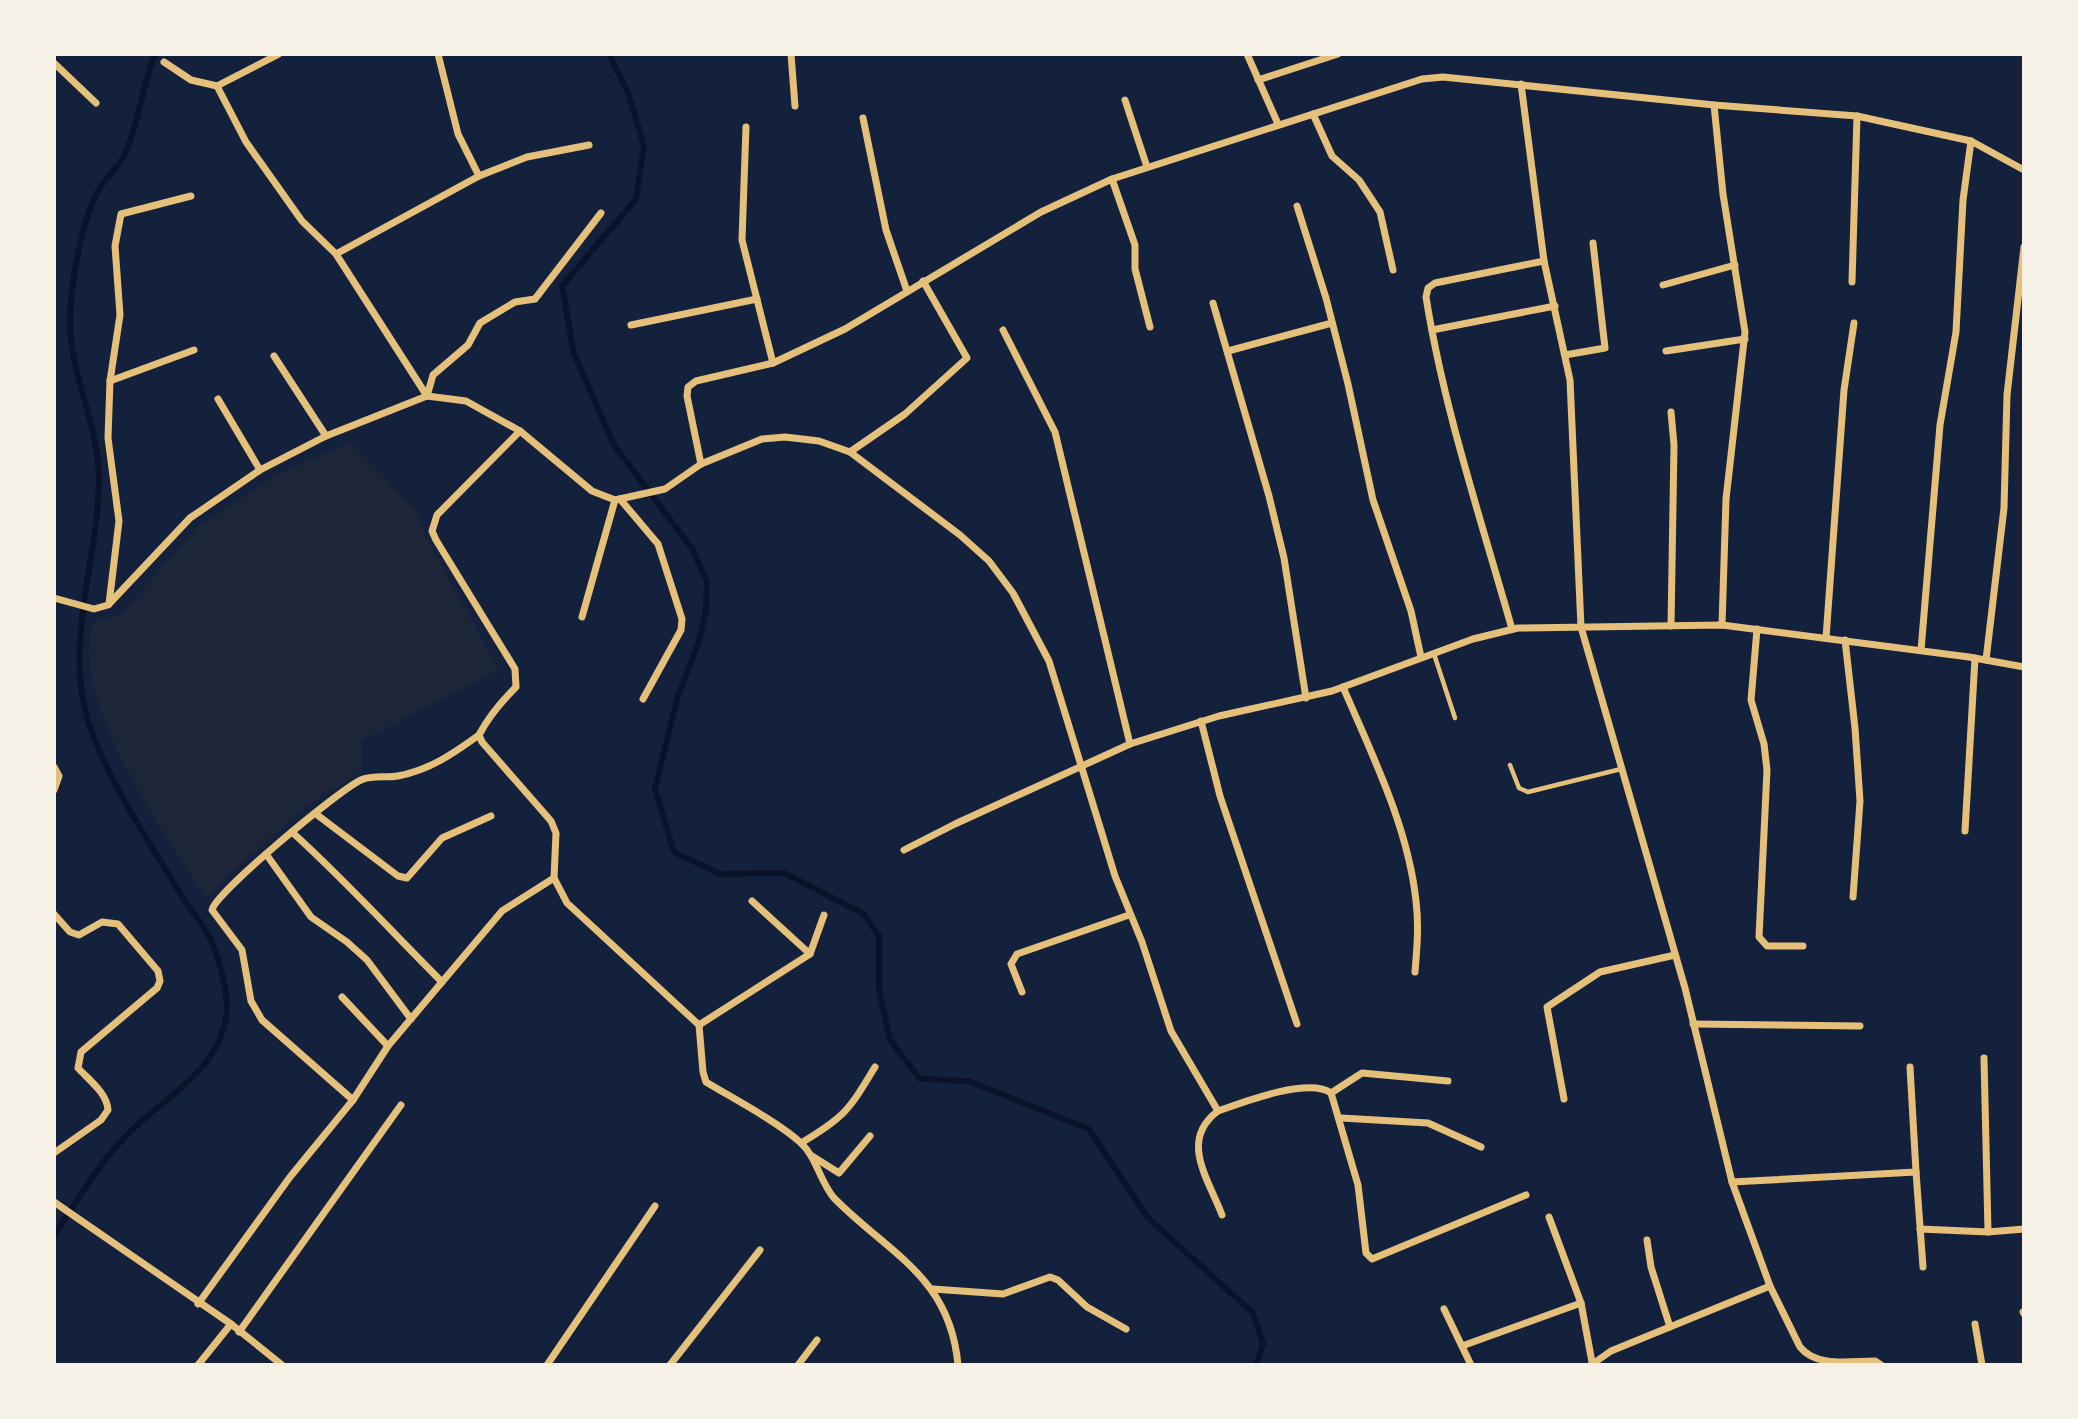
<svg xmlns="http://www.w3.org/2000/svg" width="2078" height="1419" font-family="Arial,sans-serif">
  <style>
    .green { fill: #1d2539 }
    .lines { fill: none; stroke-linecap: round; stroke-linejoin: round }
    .stream { stroke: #0b132b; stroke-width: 6 }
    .service { stroke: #e5c07b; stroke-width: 4.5 }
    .minor { stroke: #e5c07b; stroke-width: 7 }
  </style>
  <rect width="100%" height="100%" fill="#14213d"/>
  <path class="green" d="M350 442 417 511 427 539 499 670 362 740V771L300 811 205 897C166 834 66 698 94 622L120 615 198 527 277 475Z"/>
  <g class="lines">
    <g class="stream">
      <path d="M609 54 628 93 644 146 636 199 562 286 574 354 614 445 693 550 707 582 706 610 699 641 677 699 655 789 674 852 720 874 784 873 864 914 879 936V990L890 1040 920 1079 969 1081 1089 1129 1148 1218 1253 1313 1263 1344 1256 1365"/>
      <path d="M54 1236C79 1197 102 1158 136 1126 171 1094 217 1069 226 1018 230 997 220 962 212 942 205 926 192 912 183 898 152 846 116 794 94 738 59 651 98 568 99 479 99 425 69 373 70 319 71 284 81 222 98 191 105 178 118 168 125 154 139 123 142 86 155 54"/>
    </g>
    <g class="service">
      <path d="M1434 654 1455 718"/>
      <path d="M1510 765 1519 788 1528 792 1621 769"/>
    </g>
    <g class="minor">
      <path d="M438 54 458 134 479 176"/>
      <path d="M791 54 795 106"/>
      <path d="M1247 54 1278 124"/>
      <path d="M164 62 191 80 217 86 246 142 302 221 336 254 427 396"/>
      <path d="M54 63 96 103"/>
      <path d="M1258 80 1338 54"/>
      <path d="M1521 84 1544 261 1570 380 1581 627 1685 988 1732 1182 1770 1286 1800 1347C1817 1368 1850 1361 1875 1361L1881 1365"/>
      <path d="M217 86 279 54"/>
      <path d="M1125 100 1147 167"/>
      <path d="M1714 105 1723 194 1745 332 1726 499 1722 625"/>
      <path d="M1313 114 1332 156 1359 180 1380 212 1393 270"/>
      <path d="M863 118 886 230 907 291"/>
      <path d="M746 127 742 240 773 363"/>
      <path d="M1112 179 1135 245V269L1150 327"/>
      <path d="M1297 206 1326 298 1348 384 1373 500 1411 611 1421 657"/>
      <path d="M336 254 479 176 527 157 589 145"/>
      <path d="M1852 282 1857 116"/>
      <path d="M1663 285 1735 265"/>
      <path d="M1213 303 1269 496 1284 558 1306 698"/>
      <path d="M631 325 757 299"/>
      <path d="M1003 330 1055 432 1130 744"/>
      <path d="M1432 330 1555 306"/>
      <path d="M1228 351 1332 323"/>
      <path d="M1666 351 1745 339"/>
      <path d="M1565 355 1605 348 1593 243"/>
      <path d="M274 356 326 436"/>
      <path d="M110 381 194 350"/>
      <path d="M427 396 433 375 468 345 480 323 515 302 535 299 601 213"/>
      <path d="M218 399 260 470"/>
      <path d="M520 431 437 515 432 531 436 540 515 669 516 687C501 702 489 716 479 735L482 742 551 821 556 833 554 878 567 903 699 1025 703 1072 706 1082C734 1099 778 1122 801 1143 817 1158 820 1182 834 1198 889 1254 950 1276 958 1365"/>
      <path d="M850 452 905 414 967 358 923 281"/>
      <path d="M701 464 687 396 688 387 696 381 773 363 845 329 1041 212 1112 179 1422 79 1443 77 1714 105 1857 116 1971 141 2024 170"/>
      <path d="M620 499 658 544 682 619 681 630 643 699"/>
      <path d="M54 598 94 609 108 605 190 518 260 470 326 436 427 396 466 401 520 431 592 491 615 500 665 489 701 464 762 439 785 437 819 441 850 452 960 535 989 561 1013 593 1049 661 1115 876 1142 942 1171 1031 1218 1111C1243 1102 1309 1077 1331 1093L1358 1185 1366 1253 1372 1259 1526 1195"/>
      <path d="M109 604 119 521 108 438 110 381 120 315 115 246 121 214 191 196"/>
      <path d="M582 617 615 500"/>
      <path d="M1671 626 1674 445 1671 412"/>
      <path d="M1512 629C1481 519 1444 410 1426 297L1428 288 1435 283 1544 261"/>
      <path d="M1757 629 1751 700 1764 744 1767 770 1759 937 1767 946H1803"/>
      <path d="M1826 638 1844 390 1854 323"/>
      <path d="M1845 640 1855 728 1860 801 1853 897"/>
      <path d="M1921 650 1940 425 1956 332 1963 200 1971 141"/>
      <path d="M1986 660 2004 508 2007 395 2024 247"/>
      <path d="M1343 687C1372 755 1408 826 1416 901 1419 925 1417 948 1415 972"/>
      <path d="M1201 721 1220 796 1297 1024"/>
      <path d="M54 767 59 776 54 790"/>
      <path d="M316 814 398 876 407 878 442 838 491 816"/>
      <path d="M1965 831 1975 658"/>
      <path d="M293 833C345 880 392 932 442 982"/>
      <path d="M904 850 955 824 1130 744 1219 716 1332 691 1473 639 1518 628 1722 625 1969 657 2024 667"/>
      <path d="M266 854 311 917 347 942 367 960 411 1019"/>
      <path d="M752 901 810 954"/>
      <path d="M54 914 70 932 79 935 102 922 118 924 158 971 160 981 157 988 81 1052 78 1068C89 1080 107 1093 108 1110L101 1120 54 1153"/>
      <path d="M1022 992 1011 964 1017 954 1129 915"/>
      <path d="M342 997 388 1046"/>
      <path d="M1693 1024 1860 1026"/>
      <path d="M699 1025 810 954 824 915"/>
      <path d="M1984 1058 1988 1232"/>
      <path d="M1910 1067 1916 1172"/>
      <path d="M1331 1093 1362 1073 1448 1081"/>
      <path d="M1564 1099 1547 1007 1600 972 1675 955"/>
      <path d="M353 1100 262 1020 251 1001 242 950 212 910C214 894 340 789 361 780 371 775 387 778 398 776 430 770 454 753 479 735"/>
      <path d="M1218 1111C1179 1140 1208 1178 1222 1215"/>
      <path d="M1341 1118 1428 1123 1481 1147"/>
      <path d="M801 1143C845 1117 849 1110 875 1067"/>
      <path d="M812 1156 839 1173 870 1136"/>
      <path d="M1732 1182 1916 1172 1923 1267"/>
      <path d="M54 1202 231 1324 282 1365"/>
      <path d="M1549 1217 1581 1303 1592 1362"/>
      <path d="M1920 1229 1988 1232 2024 1229"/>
      <path d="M1647 1240 1651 1267 1670 1327"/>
      <path d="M933 1289 1003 1294 1050 1277 1058 1280 1087 1307 1126 1329"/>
      <path d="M198 1304 290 1177 353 1100 388 1046 502 911 554 878"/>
      <path d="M1444 1309 1471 1365"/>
      <path d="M2023 1312 2024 1314"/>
      <path d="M1975 1324 1982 1365"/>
      <path d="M239 1332 401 1105"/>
      <path d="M1462 1346 1581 1303"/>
      <path d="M198 1365 231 1324"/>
      <path d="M547 1365 655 1206"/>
      <path d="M670 1365 760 1250"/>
      <path d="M798 1365 817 1340"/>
      <path d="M1591 1365 1611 1351 1770 1286"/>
    </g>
  </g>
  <rect width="2078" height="1419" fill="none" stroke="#f6f1e7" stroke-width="112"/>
</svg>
